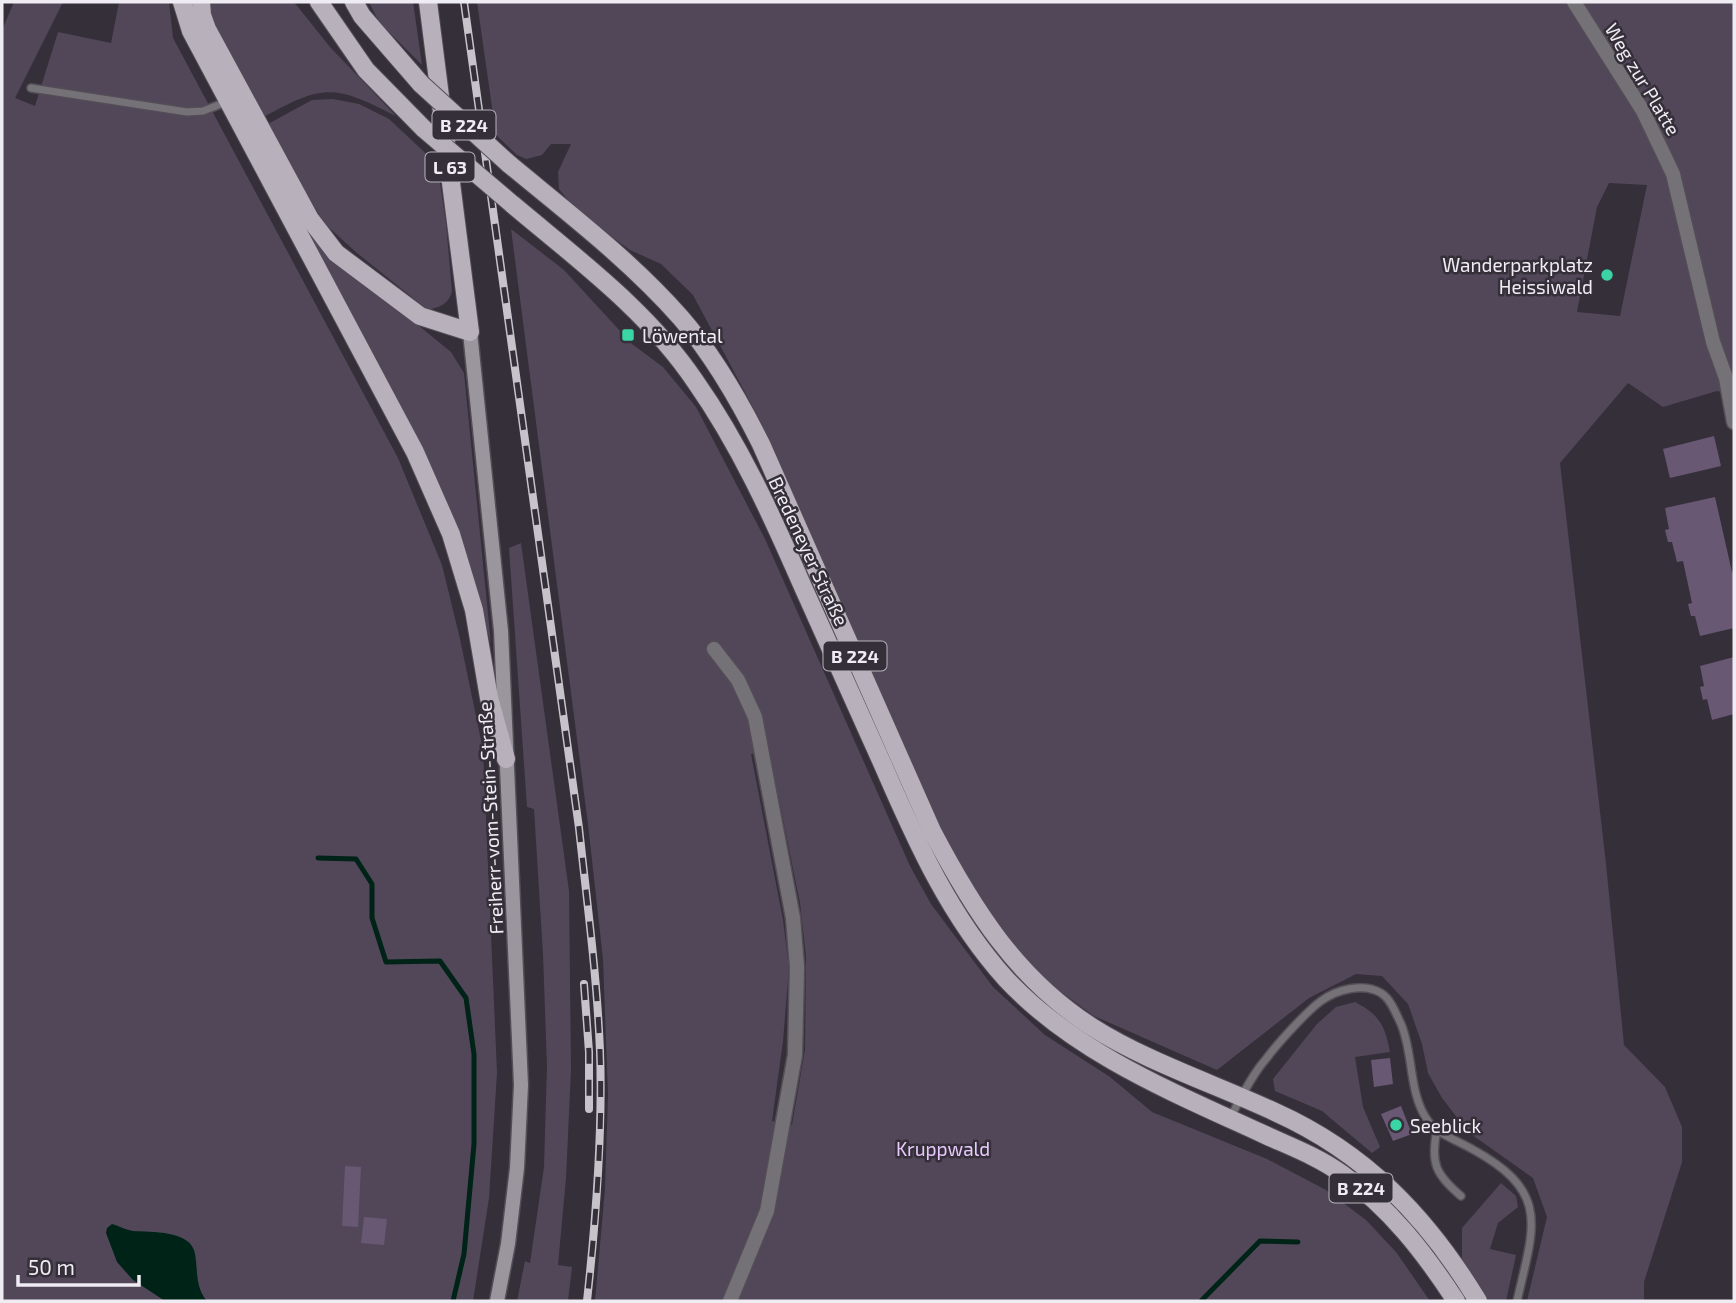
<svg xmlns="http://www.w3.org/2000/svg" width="1736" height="1303" font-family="'Exo 2',sans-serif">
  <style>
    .green { fill: #524759; fill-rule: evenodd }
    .water { fill: #002318 }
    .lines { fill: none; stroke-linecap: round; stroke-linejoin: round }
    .stream { stroke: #002318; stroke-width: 5 }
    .building { fill: #685873 }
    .lane-casing { stroke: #534d57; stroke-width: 10 }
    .street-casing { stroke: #534d57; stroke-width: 17 }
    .secondary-casing { stroke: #534d57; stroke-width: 17 }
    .primary-casing { stroke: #534d57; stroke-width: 20 }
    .lane { stroke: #757277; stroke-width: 7 }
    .street { stroke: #757277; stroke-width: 14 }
    .secondary { stroke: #9b969e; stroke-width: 14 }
    .primary { stroke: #b8b1bc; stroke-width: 18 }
    .rail-casing { stroke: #c8c3cb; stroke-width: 8 }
    .rail { stroke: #352f39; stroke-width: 5; stroke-dasharray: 16; stroke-linecap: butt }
    .primary-bridge-casing { stroke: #534d57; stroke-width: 20; stroke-linecap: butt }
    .primary-bridge { stroke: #b8b1bc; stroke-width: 18 }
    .poi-dot { fill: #3bd4a4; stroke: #352f39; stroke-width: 2.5 }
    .labels { text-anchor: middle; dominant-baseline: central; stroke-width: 5; stroke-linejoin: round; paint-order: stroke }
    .shield { fill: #352f39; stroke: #b8b3bb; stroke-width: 2 }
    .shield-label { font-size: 18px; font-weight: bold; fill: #f0ecf3 }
    .street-label { font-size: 19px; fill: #f0ecf3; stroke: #352f39 }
    .poi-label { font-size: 19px; fill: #f0ecf3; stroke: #352f39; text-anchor: start }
    .park-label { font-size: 19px; fill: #e9cafe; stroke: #352f39 }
  </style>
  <rect width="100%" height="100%" fill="#352f39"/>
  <g class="green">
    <path d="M14 2H63L15 98 35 106 58 32 111 43 119 2H169L173 38 398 458 442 565 460 639 483 750 497 1073 489 1198 473 1301H2V30Z"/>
    <path d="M211 2H294L330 47 396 116C333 84 323 84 262 118 245 87 208 36 211 2Z"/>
    <path d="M369 2H413L422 65 379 22Z"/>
    <path d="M477 2H1734V394L1717 391 1663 407 1628 383 1560 463 1606 864 1624 1045 1665 1087 1682 1127V1162L1644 1282V1301H1527L1547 1217 1533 1178 1468 1132 1442 1098 1428 1073 1422 1044 1408 1004 1382 976 1356 974 1309 998 1217 1070 1094 1016 1045 980 994 925 969 884 941 830 762 424 693 295 661 264 630 250 590 221 572 205 559 189 558 172 571 144H551L542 155 526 159 517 155 496 135ZM1609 183 1647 185 1620 316 1577 312 1597 207Z"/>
    <path d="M333 99 359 104 389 119 437 164 446 223 452 292C448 304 440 307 428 310L357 253 325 224 266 125 312 100Z"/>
    <path d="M306 229 333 256 451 352 464 373 491 644 461 539 433 471Z"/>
    <path d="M511 229 564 270 632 344 663 367 696 407 765 539 910 866 931 904 993 987 1045 1035 1110 1077 1152 1112 1267 1159 1326 1190 1366 1220 1396 1252 1430 1301H595L605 1189 608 1095 603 959 588 824ZM769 750 800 903 806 956 805 1050 792 1125 772 1121 783 1041 789 968 783 920 751 754Z"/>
    <path d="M521 543 569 891 571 1070 566 1178 558 1265 572 1267 568 1301H517L525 1261 530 1263 544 1167 547 1066 543 954 534 809 527 807 509 548Z"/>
    <path d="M1355 1002C1380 1015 1385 1026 1390 1052L1355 1057 1363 1107 1380 1147 1372 1153 1322 1111 1275 1091 1273 1079 1317 1024 1336 1007Z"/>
    <path d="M1501 1183 1516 1196 1518 1207 1498 1223 1490 1249 1516 1255 1506 1301H1488L1462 1261V1228Z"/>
  </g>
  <path class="water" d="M112 1224C119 1226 126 1230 133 1231 150 1232 192 1230 195 1254 198 1271 195 1287 207 1301H165L133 1280 117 1262 106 1233 107 1228Z"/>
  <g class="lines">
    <g class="stream">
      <path d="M318 858 356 859 372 884V918L386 962 440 961 466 998 474 1054V1144L464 1254 453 1301"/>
      <path d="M1201 1301 1260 1241 1298 1242"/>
    </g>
  </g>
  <g class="building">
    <path d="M1714 436 1721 466 1670 478 1663 449Z"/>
    <path d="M1715 497 1732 572 1734 571V628L1700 636 1695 616H1691L1688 604 1692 603 1683 561 1677 562 1672 542H1668L1665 530 1669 529 1665 508Z"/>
    <path d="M1734 657V714L1712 720 1707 699 1703 700 1700 687 1704 686 1700 666Z"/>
    <path d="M1390 1058 1393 1084 1374 1087 1371 1060Z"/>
    <path d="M1401 1106 1412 1134 1393 1141 1381 1114Z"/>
    <path d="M345 1166 361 1167 358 1227 342 1226Z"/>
    <path d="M364 1217 387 1219 384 1245 361 1243Z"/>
  </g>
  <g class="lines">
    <defs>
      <g id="lane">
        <path d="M31 88 187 112 203 111 226 102"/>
        <path d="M1230 1118C1241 1098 1251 1076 1266 1059 1277 1044 1307 1011 1321 1001 1336 990 1363 982 1381 993 1391 999 1396 1014 1401 1024 1414 1054 1408 1093 1428 1121 1438 1134 1458 1141 1472 1149 1551 1192 1534 1226 1517 1301"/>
        <path d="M1437 1130C1430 1163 1436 1175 1461 1196"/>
      </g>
      <g id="street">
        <path d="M1574 2 1643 111 1673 174 1713 342 1726 378 1734 422"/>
        <path d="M714 649 738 680 755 717 793 918 797 967 795 1055 767 1211 730 1301"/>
      </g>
      <path id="secondary" d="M470 332 501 631 521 1085 517 1168 508 1244 497 1301"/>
      <g id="primary">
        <path d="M182 2 191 31 415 452 451 534 474 610 489 698 506 759"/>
        <path d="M201 2 202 15 207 29 310 219 336 253 420 316 470 332 428 2"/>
        <path d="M319 2 366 70 424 129"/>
        <path d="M354 2 362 16 421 84"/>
        <path d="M509 164C568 213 630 260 681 318 714 356 739 400 761 444L932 831C973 909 1016 978 1092 1027 1145 1061 1217 1085 1275 1112 1366 1153 1427 1217 1478 1301"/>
        <path d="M512 204C576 258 648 311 695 381 740 445 772 516 803 587 830 646 856 706 883 765 916 841 950 917 1006 979 1074 1052 1172 1092 1261 1133 1289 1146 1317 1156 1342 1174 1390 1208 1424 1252 1456 1301"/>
      </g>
    </defs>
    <use href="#lane" class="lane-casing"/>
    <use href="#street" class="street-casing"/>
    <use href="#secondary" class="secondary-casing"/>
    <use href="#primary" class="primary-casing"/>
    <use href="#lane" class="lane"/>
    <use href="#street" class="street"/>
    <use href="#secondary" class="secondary"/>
    <use href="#primary" class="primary"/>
    <defs>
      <g id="rail">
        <path d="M464 2 579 828C587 902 597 976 600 1051 603 1134 596 1219 587 1301"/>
        <path d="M584 984 589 1052V1109"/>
      </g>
    </defs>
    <use href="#rail" class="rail-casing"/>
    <use href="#rail" class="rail"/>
    <defs>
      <g id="primary-bridge">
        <path d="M421 84 509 164"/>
        <path d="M424 129 512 204"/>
      </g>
    </defs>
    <use href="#primary-bridge" class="primary-bridge-casing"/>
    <use href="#primary-bridge" class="primary-bridge"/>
  </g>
  <g class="poi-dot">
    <circle cx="1607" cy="275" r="7"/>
    <rect x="621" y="328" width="14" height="14" rx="3.5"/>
    <circle cx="1396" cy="1125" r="7"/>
  </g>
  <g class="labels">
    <g class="shield">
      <rect x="432.5" y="110.5" width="63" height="29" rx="5"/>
      <rect x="425.5" y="152.5" width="49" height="29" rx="5"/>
      <rect x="823.5" y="641.5" width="63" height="29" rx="5"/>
      <rect x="1329.5" y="1173.5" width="63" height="29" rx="5"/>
    </g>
    <g class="shield-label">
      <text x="464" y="125">B 224</text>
      <text x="450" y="167">L 63</text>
      <text x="855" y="656">B 224</text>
      <text x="1361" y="1188">B 224</text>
    </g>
    <g class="street-label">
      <text transform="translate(1643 79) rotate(59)">Weg zur Platte</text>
      <text transform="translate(809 551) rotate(65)">Bredeneyer Straße</text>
      <text transform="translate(490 818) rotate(-93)">Freiherr-vom-Stein-Straße</text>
    </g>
    <g class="poi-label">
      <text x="1593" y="264" text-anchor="end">Wanderparkplatz<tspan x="1593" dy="22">Heissiwald</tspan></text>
      <text x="642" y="335">Löwental</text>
      <text x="1410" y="1125">Seeblick</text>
    </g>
    <g class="park-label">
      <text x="943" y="1148">Kruppwald</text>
    </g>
  </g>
  <rect width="1736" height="1303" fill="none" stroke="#f0ecf3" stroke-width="7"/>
  <path d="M18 1275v10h121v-10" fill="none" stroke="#f0ecf3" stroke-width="3.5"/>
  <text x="28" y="1275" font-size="21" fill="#f0ecf3" stroke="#352f39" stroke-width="5" paint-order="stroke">50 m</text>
</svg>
